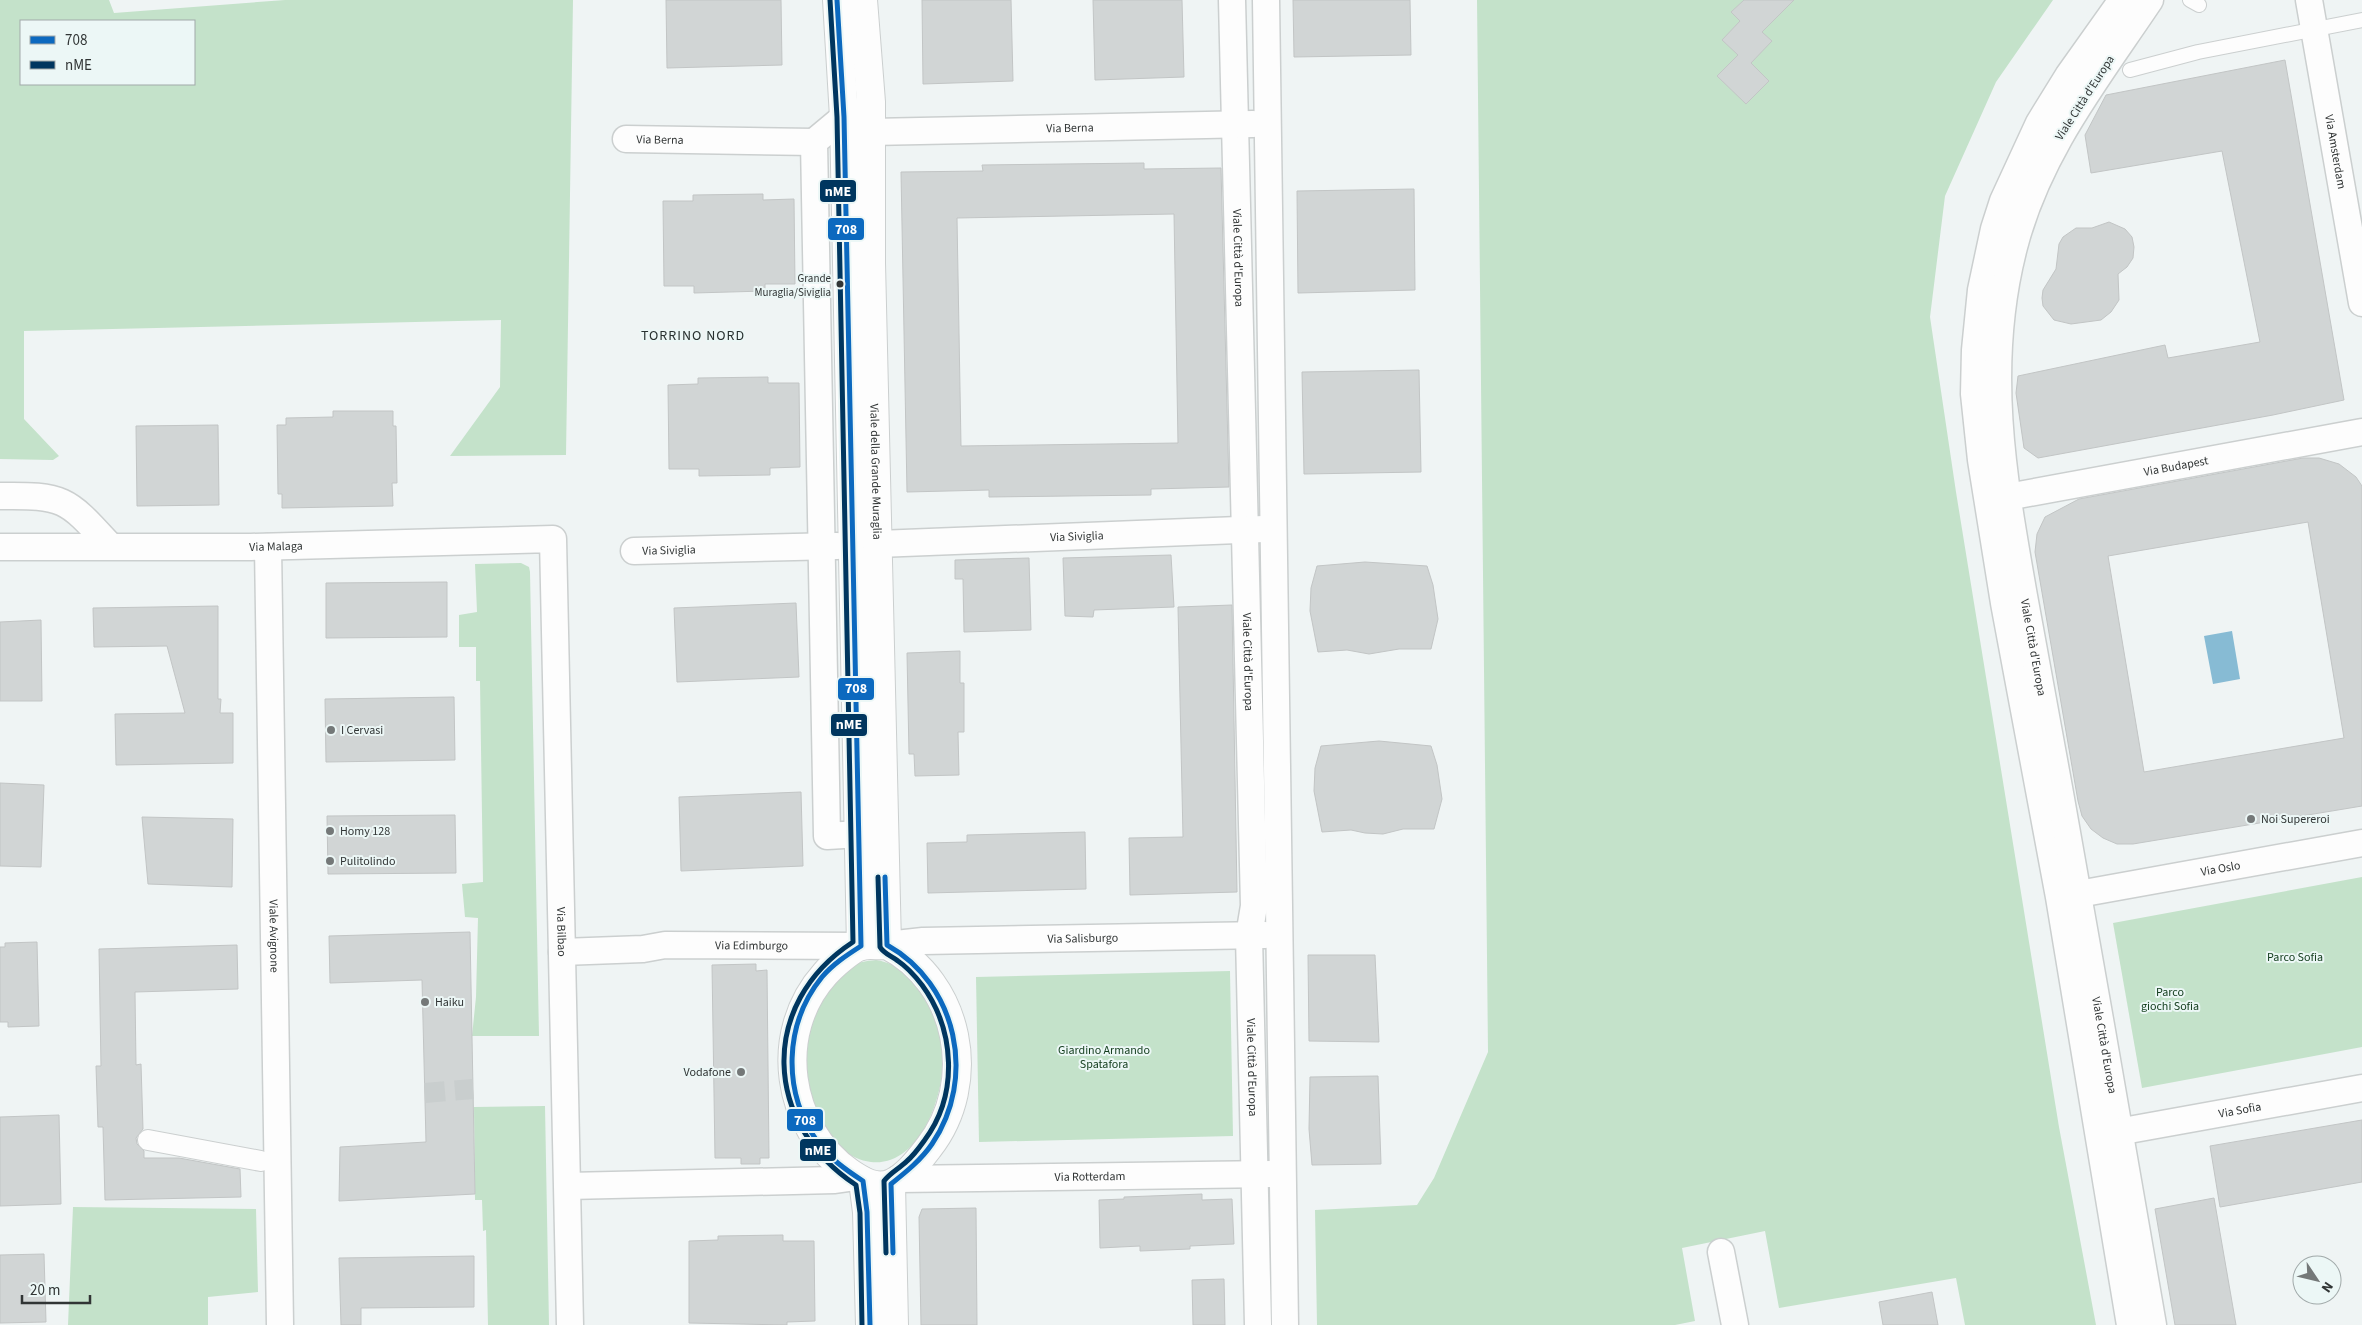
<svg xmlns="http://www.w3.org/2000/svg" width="2362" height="1325" font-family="'Source Sans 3',sans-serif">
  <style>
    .green { fill: #c4e2ca; fill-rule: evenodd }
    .water { fill: #87bbd4 }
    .building { fill: #d1d5d5; stroke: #c2c5c5; fill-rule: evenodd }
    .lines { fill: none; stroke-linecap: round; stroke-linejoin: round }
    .pedestrian-tunnel { stroke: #c9cece; stroke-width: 20; stroke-dasharray: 20 10; stroke-linecap: butt }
    .service-casing { stroke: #cbcfcf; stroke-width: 16 }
    .pedestrian-casing { stroke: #cbcfcf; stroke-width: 22 }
    .minor-casing { stroke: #cbcfcf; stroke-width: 29 }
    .tertiary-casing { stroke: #cbcfcf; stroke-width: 30 }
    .service { stroke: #fdfdfd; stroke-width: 14 }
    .pedestrian { stroke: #fdfdfd; stroke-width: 20 }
    .minor { stroke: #fdfdfd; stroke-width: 26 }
    .tertiary { stroke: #fdfdfd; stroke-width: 28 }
    .bus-1-casing { stroke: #ecf7f6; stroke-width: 9 }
    .bus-2-casing { stroke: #ecf7f6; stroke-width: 9 }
    .bus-1 { stroke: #0c69bf; stroke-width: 5 }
    .bus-2 { stroke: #00365f; stroke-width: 5 }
    .bus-dot { fill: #313535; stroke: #ecf7f6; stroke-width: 2 }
    .poi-dot { fill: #747878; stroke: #ecf7f6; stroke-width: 2 }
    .labels { text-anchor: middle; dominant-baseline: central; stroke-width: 4; stroke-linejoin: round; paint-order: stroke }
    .bus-label { font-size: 11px; fill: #313535; stroke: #ecf7f6; text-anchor: end }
    .street-label { font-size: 12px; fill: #313535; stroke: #ecf7f6 }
    .poi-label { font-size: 12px; fill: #313535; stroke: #ecf7f6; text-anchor: start }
    .park-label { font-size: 12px; fill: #113b1b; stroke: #ecf7f6 }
    .neighbourhood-label { font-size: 14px; letter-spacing: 1px; fill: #283130; stroke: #ecf7f6 }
    .line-badge { stroke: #ecf7f6; stroke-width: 2 }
    .badge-label { font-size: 14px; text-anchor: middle; font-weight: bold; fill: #fff }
  </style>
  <rect width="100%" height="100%" fill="#eff4f4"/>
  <g class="green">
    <path d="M0 0H109L114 13 285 0H573L566 455 450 456 500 387 501 320 24 331V419L59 456 53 460 0 459ZM21 21H194V84H21Z"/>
    <path d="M1477 0H2053L1996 82 1945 196 1930 317 1956 492 2059 1127 2096 1325H1965L1956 1278 1779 1308 1765 1231 1682 1248 1695 1321 1675 1325H1317L1315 1210 1417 1205 1434 1178 1488 1052Z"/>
    <path d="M521 563 529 567 530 572 539 1036H472L476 997 478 918 465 917 462 884 483 882 480 681H476V647H459V615L477 612 475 564Z"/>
    <path d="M2362 877V1047L2142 1088 2113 923Z"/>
    <path d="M876 960C900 964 912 977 924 997 935 1015 942 1033 943 1054 945 1093 921 1167 871 1162 823 1157 798 1080 806 1040 811 1014 827 986 847 969 856 962 866 961 876 960Z"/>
    <path d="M1230 971 1233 1136 979 1142 976 977Z"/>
    <path d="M545 1106 549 1325H488L486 1230 483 1231 482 1200H475L474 1107Z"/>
    <path d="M73 1207 256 1209 258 1292 208 1297V1325H68Z"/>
  </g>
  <path class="water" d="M2232 631 2240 679 2213 684 2204 636Z"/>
  <g class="building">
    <path d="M666 0H781L782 65 667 68Z"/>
    <path d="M922 0H1011L1013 81 923 84Z"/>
    <path d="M1093 0H1182L1184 77 1095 80Z"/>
    <path d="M1293 0H1410L1411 55 1294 57Z"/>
    <path d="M1744 0H1794L1762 32 1772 41 1751 63 1769 81 1746 104 1717 76 1738 55 1722 40 1740 21 1731 12Z"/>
    <path d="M2285 60 2344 400 2273 415 2038 458 2024 448 2016 393 2018 376 2165 345 2168 358 2260 342 2222 151 2091 173 2085 135 2106 95Z"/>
    <path d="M1144 163V169L1221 168 1229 487 1151 489V495L989 497V490L907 492 901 172 983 171 982 165ZM1174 214 1178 443 961 446 957 218Z"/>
    <path d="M1414 189 1415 290 1298 293 1297 191Z"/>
    <path d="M763 194V200L794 199 795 284H765V291L694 293V286H664L663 201H693V195Z"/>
    <path d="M2109 222 2125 229 2132 237 2134 247 2133 258 2127 267 2118 274 2119 300 2111 312 2101 320 2071 324 2054 320 2043 306 2042 298 2043 290 2056 269 2059 244 2063 237 2076 228H2092Z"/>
    <path d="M1419 370 1421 472 1304 474 1302 372Z"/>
    <path d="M768 377V383H799L800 467 770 468V475L699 476V469H669L668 385 698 384V378Z"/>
    <path d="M333 411H393V426H396L397 483H392L393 506 282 508V494H278L277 425H286V418L333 417Z"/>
    <path d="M218 425 219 505 137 506 136 426Z"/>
    <path d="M2303 458H2319L2339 464 2356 477 2362 486V806L2133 844H2117L2103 838 2091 829 2082 816 2078 801 2035 552 2037 534 2045 517 2079 499ZM2308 522 2344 738 2144 772 2108 556Z"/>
    <path d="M1171 555 1174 607 1094 610 1093 617 1065 616 1063 558Z"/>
    <path d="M1029 558 1031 630 964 632 963 579H955V560Z"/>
    <path d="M1365 562 1427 566 1433 585 1438 619 1431 649H1399L1369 654 1347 650 1318 652 1310 611 1311 588 1317 566Z"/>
    <path d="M447 582V637L326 638V583Z"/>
    <path d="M796 603 799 677 677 682 674 608Z"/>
    <path d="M1232 605 1237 892 1130 895 1129 838 1183 837 1178 607Z"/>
    <path d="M218 606V699H221L220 713H233V763L116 765 115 714 185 713 167 646 94 647 93 608Z"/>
    <path d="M41 620 42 701H0V622Z"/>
    <path d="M960 651V683H964V732H958L959 775 915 776 914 754H909L907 653Z"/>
    <path d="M454 697 455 760 326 762 325 699Z"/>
    <path d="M1379 741 1431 746 1437 765 1442 799 1434 829H1403L1383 834 1365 833 1351 830 1322 832 1314 791 1315 768 1321 746Z"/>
    <path d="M0 783 44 785 41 867 0 866Z"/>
    <path d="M801 792 803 866 681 871 679 797Z"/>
    <path d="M455 815 456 873 328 874 327 816Z"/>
    <path d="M142 817 233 819 232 887 148 884Z"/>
    <path d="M1085 832 1086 889 928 893 927 843 967 842V835Z"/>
    <path d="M470 932 475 1194 339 1201 340 1147 426 1142 422 980 330 983 329 936Z"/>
    <path d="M37 942 39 1026 8 1027V1022H0V947H5V943Z"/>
    <path d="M237 945 238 989 135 992 136 1065 141 1064 143 1129 136 1138 137 1144 144 1151V1158H179L240 1169 241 1197 105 1200 103 1127H98L96 1066H101L99 949Z"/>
    <path d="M1308 955H1375L1379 1042 1309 1041Z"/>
    <path d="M756 964V971L767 970 769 1158H760V1164H741V1158H715L712 965Z"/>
    <path d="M1378 1076 1381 1164 1312 1165 1309 1129 1310 1077Z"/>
    <path d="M59 1115 61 1204 0 1206V1117Z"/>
    <path d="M2362 1120V1182L2220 1207 2210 1146Z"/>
    <path d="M1202 1194V1200L1232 1199 1234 1244 1190 1246V1249L1140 1251V1246L1100 1248 1099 1200 1124 1199V1197Z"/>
    <path d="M2214 1198 2236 1325H2175L2155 1209Z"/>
    <path d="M976 1208 977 1325H921L919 1217 922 1209Z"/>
    <path d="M783 1235V1241H814L815 1321 787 1322V1325L689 1323V1241L718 1240V1236Z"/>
    <path d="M44 1254 46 1322 0 1323V1255Z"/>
    <path d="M474 1256V1307L361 1308V1325H341L339 1258Z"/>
    <path d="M1224 1279 1225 1325H1193L1192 1280Z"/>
    <path d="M1932 1292 1938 1325H1883L1879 1302Z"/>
  </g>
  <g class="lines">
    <path class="pedestrian-tunnel" d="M425 1093 473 1089"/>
    <defs>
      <g id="service">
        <path d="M2190 0 2199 5"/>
        <path d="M2130 70 2198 52 2362 20"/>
      </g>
      <path id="pedestrian" d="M148 1140 261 1161"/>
      <g id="minor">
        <path id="s1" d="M1232 0 1254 906 1249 936 1258 1325"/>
        <path d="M1266 0 1285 1325"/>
        <path d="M2122 0 2068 76 2039 123 2003 201 1994 229 1981 290 1975 350 1974 394 1981 460 2004 603 2059 897 2130 1325"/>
        <path id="s2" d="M2150 0C2097 79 2038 153 2014 247 1983 366 2003 477 2024 596 2036 662 2048 728 2060 793 2092 970 2122 1148 2153 1325"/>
        <path id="s3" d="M2309 0 2362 303"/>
        <path d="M844 117 814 142 827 836 860 834"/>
        <path id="s4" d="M871 132 1253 124"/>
        <path id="s5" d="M626 139 814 142"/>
        <path d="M0 496C65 495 67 499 110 546"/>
        <path id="s6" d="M1991 500 2362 432"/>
        <path id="s7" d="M878 544 1264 529"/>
        <path id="s8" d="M0 547H251L553 539 570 1325"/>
        <path id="s9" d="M268 547 280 1325"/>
        <path id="s10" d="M634 551 837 546"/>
        <path id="s11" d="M2062 897 2362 843"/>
        <path id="s12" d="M887 945 923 941 1265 935"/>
        <path id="s13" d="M562 952 643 949 665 945 861 946"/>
        <path id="s14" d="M2101 1135 2362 1088"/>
        <path id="s15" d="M898 1179 1272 1174"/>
        <path d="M568 1186 835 1180 856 1177"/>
        <path d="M1721 1252 1735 1325"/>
      </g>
      <g id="tertiary">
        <path d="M837 0 844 117 861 946"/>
        <path id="s16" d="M863 0 871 102V263L887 945"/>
        <path d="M887 945C960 982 979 1083 929 1147 919 1160 907 1176 892 1183 876 1190 862 1181 850 1173 786 1128 772 1033 825 974 832 966 851 949 861 946 868 944 880 946 887 945Z"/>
        <path d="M863 1181 867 1212 870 1325"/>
        <path d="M891 1184 894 1325"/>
      </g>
    </defs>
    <use href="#service" class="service-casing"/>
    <use href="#pedestrian" class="pedestrian-casing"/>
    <use href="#minor" class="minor-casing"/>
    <use href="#tertiary" class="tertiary-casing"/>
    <use href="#service" class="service"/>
    <use href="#pedestrian" class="pedestrian"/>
    <use href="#minor" class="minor"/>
    <use href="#tertiary" class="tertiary"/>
    <defs>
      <g id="bus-1">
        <path d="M837 0 844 117 861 946C847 955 833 964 822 977 784 1024 782 1091 817 1141 829 1158 846 1170 863 1181L867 1212 870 1325"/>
        <path d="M885 877 887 945C957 984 977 1078 932 1144 921 1160 906 1172 891 1184L893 1253"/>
      </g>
      <g id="bus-2">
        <path d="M830 0 837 117 853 942C758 1004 763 1124 856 1185L860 1213 862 1325"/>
        <path d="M878 877 880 947C884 954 892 956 898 961 907 967 915 976 922 985 955 1030 959 1095 924 1141 919 1148 913 1156 907 1161 900 1168 890 1173 884 1181L886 1253"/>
      </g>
    </defs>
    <use href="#bus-1" class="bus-1-casing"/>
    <use href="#bus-2" class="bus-2-casing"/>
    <use href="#bus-1" class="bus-1"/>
    <use href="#bus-2" class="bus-2"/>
  </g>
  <circle class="bus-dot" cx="840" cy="284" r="4.5"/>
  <g class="poi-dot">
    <circle cx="331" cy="730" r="5"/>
    <circle cx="2251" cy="819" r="5"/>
    <circle cx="330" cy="831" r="5"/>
    <circle cx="330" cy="861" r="5"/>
    <circle cx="425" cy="1002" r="5"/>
    <circle cx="741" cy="1072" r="5"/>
  </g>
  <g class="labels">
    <g class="bus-label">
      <text x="831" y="278">Grande<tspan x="831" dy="14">Muraglia/Siviglia</tspan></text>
    </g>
    <g class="street-label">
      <text transform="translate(2085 98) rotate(-57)">Viale Città d'Europa</text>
      <text stroke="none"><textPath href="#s4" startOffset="199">Via Berna</textPath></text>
      <text stroke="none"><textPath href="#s5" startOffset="34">Via Berna</textPath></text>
      <text stroke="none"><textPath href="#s3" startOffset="154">Via Amsterdam</textPath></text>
      <text stroke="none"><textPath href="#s1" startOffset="258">Viale Città d'Europa</textPath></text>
      <text stroke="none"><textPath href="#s6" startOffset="188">Via Budapest</textPath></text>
      <text stroke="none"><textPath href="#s16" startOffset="472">Viale della Grande Muraglia</textPath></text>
      <text stroke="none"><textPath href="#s7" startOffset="199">Via Siviglia</textPath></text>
      <text stroke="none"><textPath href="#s8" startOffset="276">Via Malaga</textPath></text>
      <text stroke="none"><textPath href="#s10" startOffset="35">Via Siviglia</textPath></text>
      <text stroke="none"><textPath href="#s2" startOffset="688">Viale Città d'Europa</textPath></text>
      <text stroke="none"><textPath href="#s1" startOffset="662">Viale Città d'Europa</textPath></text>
      <text stroke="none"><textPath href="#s11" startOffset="161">Via Oslo</textPath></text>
      <text stroke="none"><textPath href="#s8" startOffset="946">Via Bilbao</textPath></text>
      <text stroke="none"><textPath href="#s9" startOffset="389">Viale Avignone</textPath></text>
      <text stroke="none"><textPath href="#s12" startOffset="196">Via Salisburgo</textPath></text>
      <text stroke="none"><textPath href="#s13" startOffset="190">Via Edimburgo</textPath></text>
      <text stroke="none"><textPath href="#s2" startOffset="1092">Viale Città d'Europa</textPath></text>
      <text stroke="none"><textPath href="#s1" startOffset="1068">Viale Città d'Europa</textPath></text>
      <text stroke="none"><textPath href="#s14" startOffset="141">Via Sofia</textPath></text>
      <text stroke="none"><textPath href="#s15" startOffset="192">Via Rotterdam</textPath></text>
    </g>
    <g class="poi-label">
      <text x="341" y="730">I Cervasi</text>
      <text x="2261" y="819">Noi Supereroi</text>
      <text x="340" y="831">Homy 128</text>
      <text x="340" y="861">Pulitolindo</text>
      <text x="435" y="1002">Haiku</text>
      <text x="731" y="1072" text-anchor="end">Vodafone</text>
    </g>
    <g class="park-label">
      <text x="2295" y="957">Parco Sofia</text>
      <text x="2170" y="992">Parco<tspan x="2170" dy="14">giochi Sofia</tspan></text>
      <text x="1104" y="1050">Giardino Armando<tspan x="1104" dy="14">Spatafora</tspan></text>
    </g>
    <g class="neighbourhood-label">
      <text x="693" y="336">TORRINO NORD</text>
    </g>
  </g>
  <g class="line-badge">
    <rect x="819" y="179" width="38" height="24" rx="5" fill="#00365f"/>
    <rect x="827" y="217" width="38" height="24" rx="5" fill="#0c69bf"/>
    <rect x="837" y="677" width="38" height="24" rx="5" fill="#0c69bf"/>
    <rect x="830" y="713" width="38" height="24" rx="5" fill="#00365f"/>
    <rect x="786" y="1108" width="38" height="24" rx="5" fill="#0c69bf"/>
    <rect x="799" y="1138" width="38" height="24" rx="5" fill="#00365f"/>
  </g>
  <g class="badge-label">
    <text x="838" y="196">nME</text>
    <text x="846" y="234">708</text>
    <text x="856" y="693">708</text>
    <text x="849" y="729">nME</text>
    <text x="805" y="1125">708</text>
    <text x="818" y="1155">nME</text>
  </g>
  <rect x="20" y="20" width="175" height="65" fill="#ecf7f6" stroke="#a1a9a9"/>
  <rect x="30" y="36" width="25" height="8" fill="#0c69bf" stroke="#a1a9a9"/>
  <text x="65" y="45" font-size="15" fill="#313535">708</text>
  <rect x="30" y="61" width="25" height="8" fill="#00365f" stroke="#a1a9a9"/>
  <text x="65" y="70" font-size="15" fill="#313535">nME</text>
  <g transform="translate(2317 1280) rotate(125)"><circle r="24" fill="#ecf7f6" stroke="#a1a9a9"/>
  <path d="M0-4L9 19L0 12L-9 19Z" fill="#747878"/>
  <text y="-8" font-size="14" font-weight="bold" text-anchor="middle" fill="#313535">N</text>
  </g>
  <path d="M22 1295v8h68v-8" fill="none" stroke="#313535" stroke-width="2.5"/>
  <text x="30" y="1295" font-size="15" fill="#313535" stroke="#ecf7f6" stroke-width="4" paint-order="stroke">20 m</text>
</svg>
